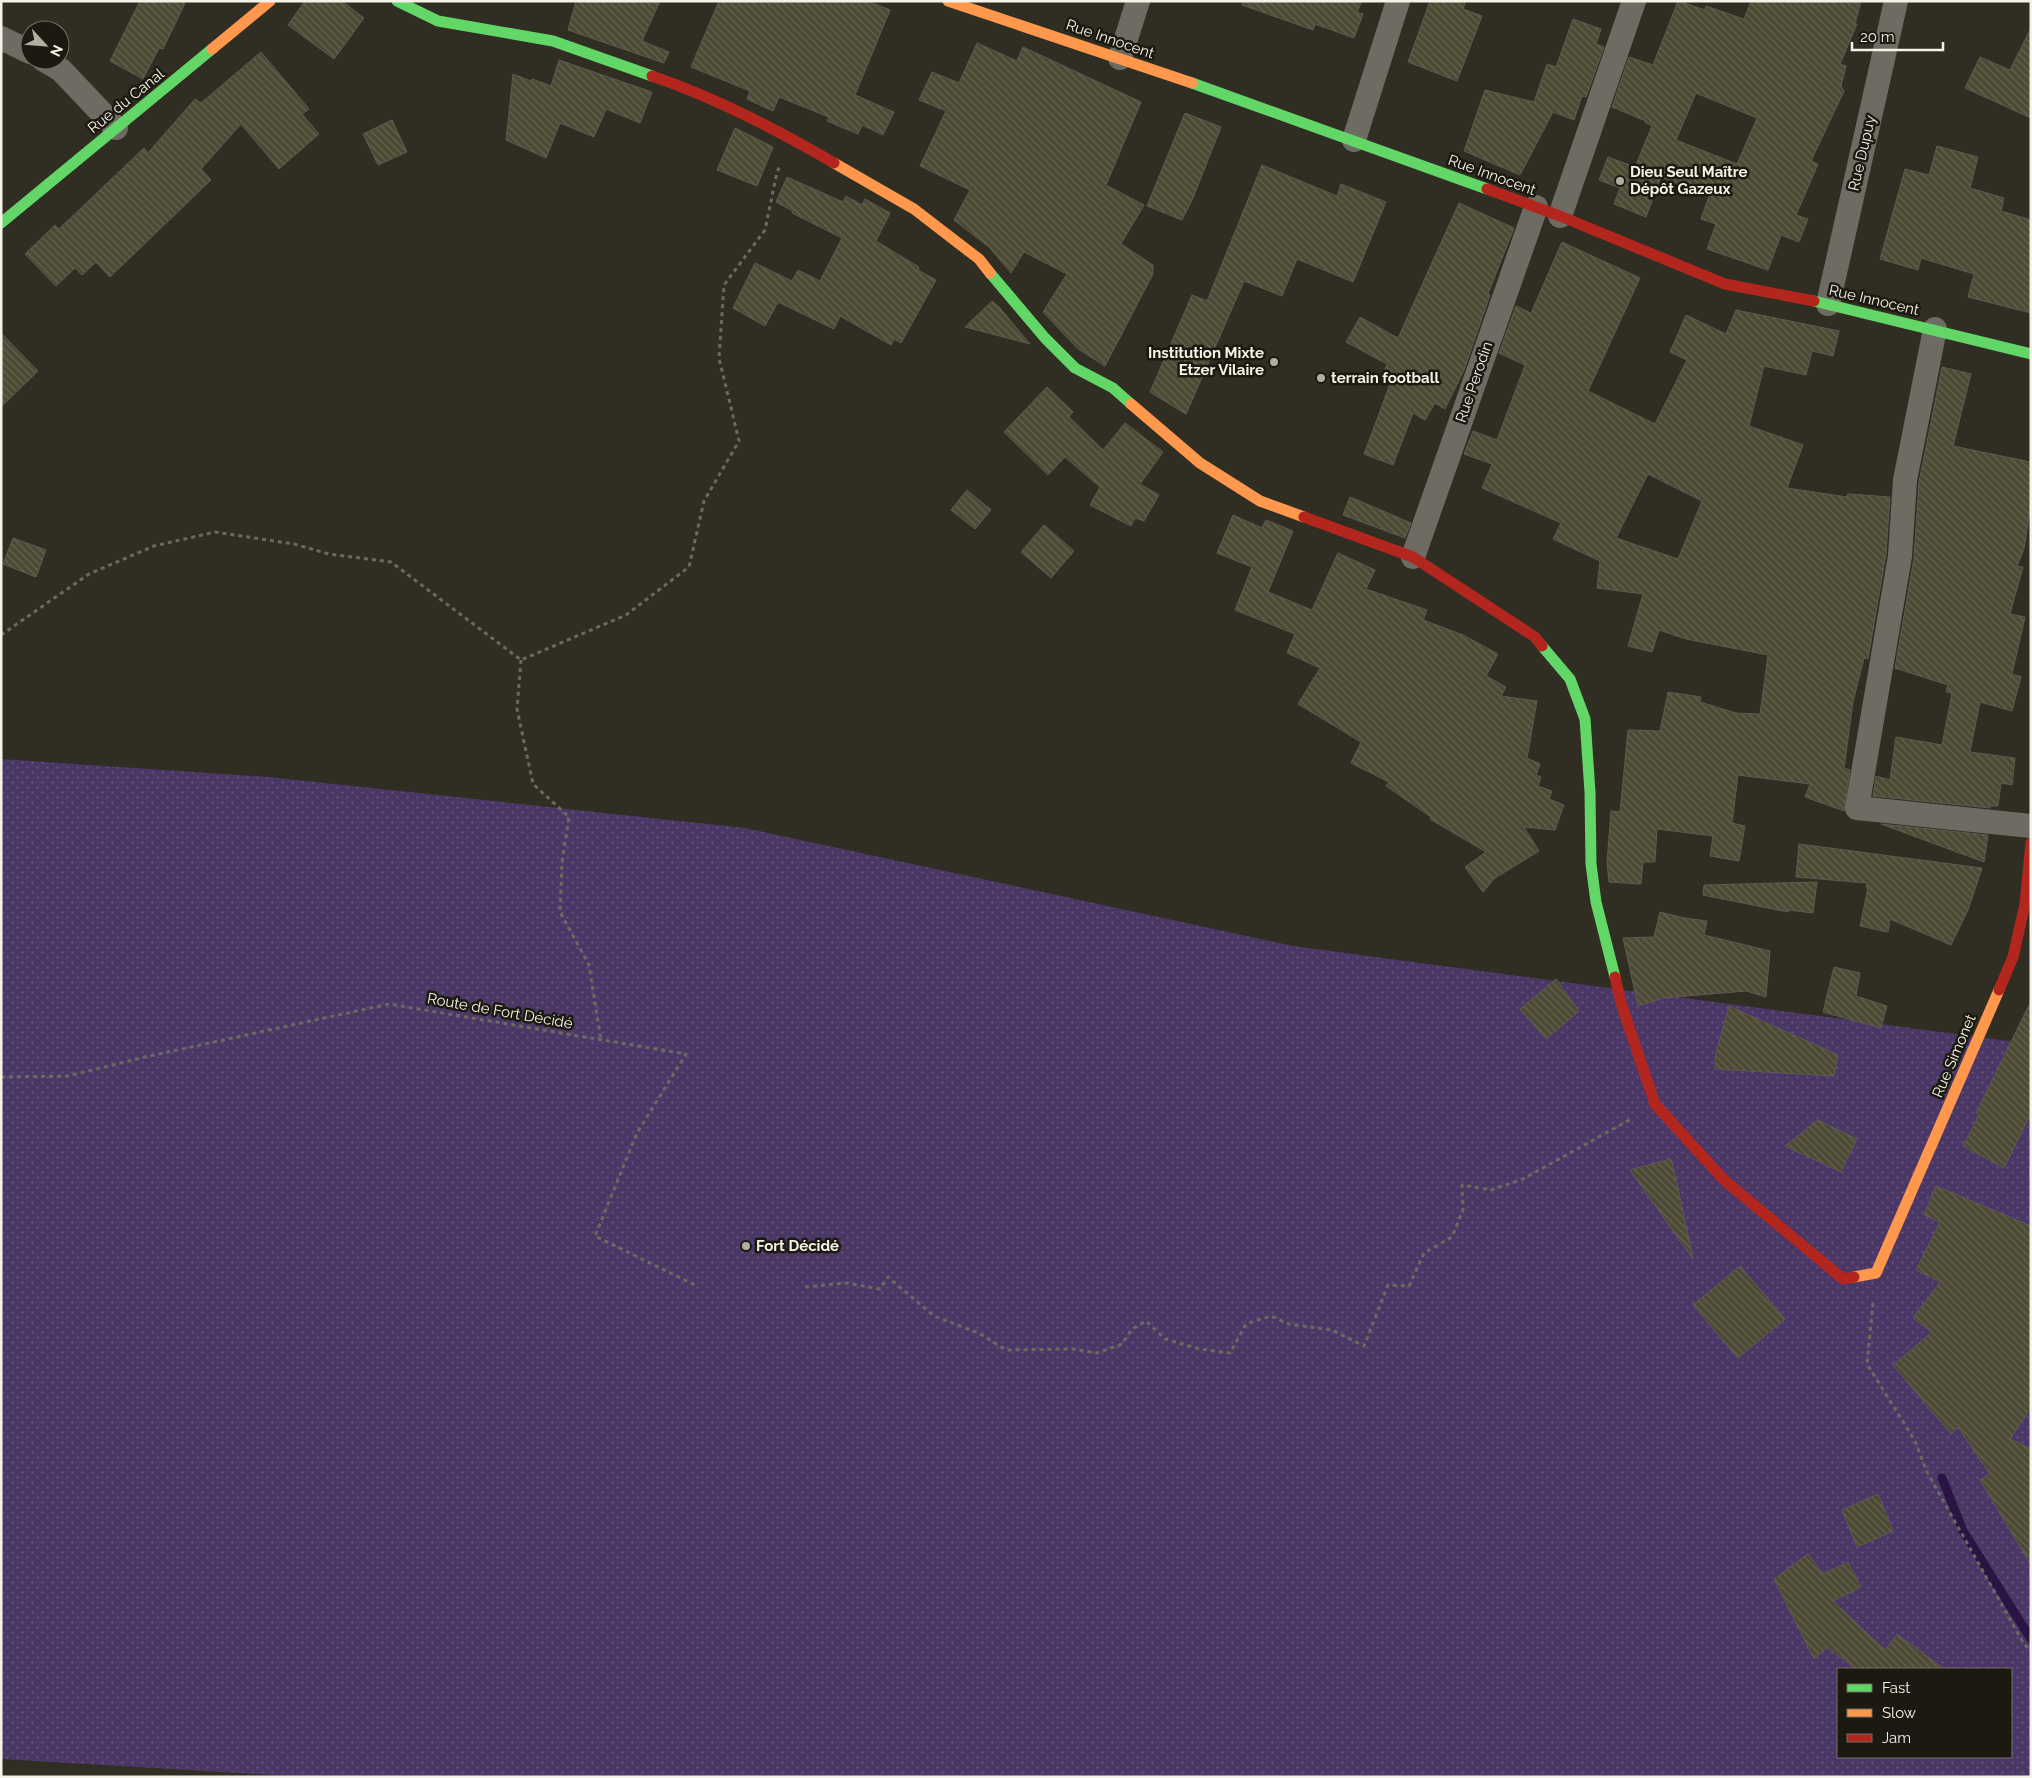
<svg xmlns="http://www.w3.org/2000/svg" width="2032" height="1778" font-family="Raleway,sans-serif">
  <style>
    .grass { fill: url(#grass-dots); fill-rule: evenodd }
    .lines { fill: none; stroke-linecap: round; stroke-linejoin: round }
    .stream { stroke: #2b1344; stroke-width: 9 }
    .building { fill: url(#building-back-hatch); stroke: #5d5b52; fill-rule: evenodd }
    .path { stroke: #6c6a60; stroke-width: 3; stroke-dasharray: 4 4; stroke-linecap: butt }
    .street { stroke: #6e6c62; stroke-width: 24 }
    .fast { stroke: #63d668; stroke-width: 11 }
    .slow { stroke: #ff974d; stroke-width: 11 }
    .jam { stroke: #b3261e; stroke-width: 11 }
    .poi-dot { fill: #b0aea2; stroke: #1b1910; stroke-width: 2 }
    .labels { text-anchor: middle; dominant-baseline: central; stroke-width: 5; stroke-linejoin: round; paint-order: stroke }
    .street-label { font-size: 15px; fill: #f5f3e7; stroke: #1b1910 }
    .poi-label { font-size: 15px; font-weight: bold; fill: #f5f3e7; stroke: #1b1910; text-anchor: start }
  </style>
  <defs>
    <pattern id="grass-dots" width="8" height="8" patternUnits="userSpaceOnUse" patternTransform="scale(1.25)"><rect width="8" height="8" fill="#4b3766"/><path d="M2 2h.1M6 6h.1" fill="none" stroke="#66547c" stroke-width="1.8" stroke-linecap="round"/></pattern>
    <pattern id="building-back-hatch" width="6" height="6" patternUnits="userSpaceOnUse" patternTransform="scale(1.25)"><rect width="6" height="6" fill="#4c4934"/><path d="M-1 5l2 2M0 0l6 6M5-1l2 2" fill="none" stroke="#666451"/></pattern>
  </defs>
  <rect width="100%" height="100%" fill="#302e23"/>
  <path class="grass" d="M1 759 268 777 745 828 1293 946 2031 1044V1777H309L1 1759ZM1838 1669H2011V1757H1838Z"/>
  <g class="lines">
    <path class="stream" d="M1942 1478 1963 1531 2031 1639"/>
  </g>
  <g class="building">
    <path d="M140 1H186L163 49 159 48 143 79 110 61Z"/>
    <path d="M305 1H342L364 18 334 59 288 25Z"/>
    <path d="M576 1H660L642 41 669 52 664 63 568 30Z"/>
    <path d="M719 1H867L890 10 855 95 894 112 883 135 862 125 858 134 827 121 829 117 779 97 773 111 747 99 750 91 691 67Z"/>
    <path d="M1243 1H1362L1357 12 1363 14 1354 38 1315 24 1313 30 1242 5Z"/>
    <path d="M1430 1H1466L1463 9 1482 16 1457 81 1408 62Z"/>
    <path d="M1678 1 1705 10 1706 6 1744 19 1751 1H1861L1855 24H1857L1840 64 1846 66 1841 86 1844 91 1811 161 1818 164 1796 215 1808 219 1799 242 1781 235 1768 270 1707 249 1716 224 1701 219 1709 196 1661 177 1646 217 1614 204 1620 188 1599 180 1608 157 1635 167 1652 126 1645 122 1646 121 1612 107 1629 57 1653 65ZM1696 93 1757 118 1737 164 1676 140Z"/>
    <path d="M1573 19 1601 29 1596 44 1604 47 1586 97 1582 96 1574 120 1553 112 1520 175 1464 151 1485 90 1534 102 1547 64 1556 67Z"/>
    <path d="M2031 28V118L1965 88 1980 57 2010 70Z"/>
    <path d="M977 43 1017 61 1023 47 1141 102 1106 185 1144 205 1121 244 1153 265V274L1105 366 1078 349 1043 312 1067 274 1024 252 1011 273 989 247 954 220 970 190 920 166 946 111 919 100 932 72 959 83Z"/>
    <path d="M261 52 309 109 302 114 319 134 279 169 241 124 201 169 211 180 110 277 96 262 82 275 75 268 56 286 25 254 55 225 59 229 144 148 148 153 195 99 201 103Z"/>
    <path d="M559 60 652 92 640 123 606 109 594 137 560 123 546 158 506 140 513 74 531 81 532 79 551 86Z"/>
    <path d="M1185 113 1221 127 1193 198 1182 220 1147 206Z"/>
    <path d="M392 120 407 152 378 165 363 134Z"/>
    <path d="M735 128 773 147 757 186 717 170Z"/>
    <path d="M1937 146 1978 157 1970 188 2004 198 2001 211 2031 220V313L1968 297 1974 274 1921 258 1918 270 1880 259 1905 169 1929 175Z"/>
    <path d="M1262 165 1337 196 1341 184 1386 202 1353 282 1297 259 1282 296 1244 281 1186 414 1150 392 1192 295 1207 301Z"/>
    <path d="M787 177 843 202 846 196 862 205 865 199 890 213 876 241 919 267 918 270 936 280 901 343 894 339 891 345 840 316 834 329 778 302 765 326 733 308 755 263 792 281 798 270 820 281 842 238 792 213 793 211 776 202Z"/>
    <path d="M1459 203 1514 228 1488 294 1490 295 1464 370 1445 409 1435 403 1425 420 1413 413 1393 465 1364 454 1393 376 1384 372 1387 364 1346 342 1360 317 1398 338Z"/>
    <path d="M1562 242 1640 278 1588 391 1655 424 1687 360 1670 352 1686 315 1726 334 1736 310 1839 331 1833 356 1812 351 1806 375 1764 366 1749 426 1803 445 1787 488 1847 497 1848 494 1890 497 1886 554 1868 659 1864 658 1853 702 1844 768 1850 770 1844 811 1805 797 1810 784 1738 775 1732 823 1745 826 1739 861 1710 856 1713 836 1657 829 1655 862H1643L1641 884 1609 882 1607 863 1611 811 1620 812 1628 730 1660 731 1668 692 1701 697 1700 702 1736 713 1760 714 1768 655 1686 639 1659 630 1652 652 1628 646 1643 594 1597 588 1600 561 1553 539 1561 523 1482 488 1492 464 1464 454 1473 431 1497 440 1525 365 1499 353 1516 306 1531 313ZM1648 474 1702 501 1678 559 1616 538Z"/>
    <path d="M992 301 999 307 1030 344 965 327Z"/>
    <path d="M1 333 38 371 1 407Z"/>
    <path d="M1942 367 1971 374 1953 446 2031 462V504L2024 549 2017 566 2023 567 2010 614 2025 617 2012 674 2021 677 2012 711 1980 702 1970 752 2015 758 2012 785 2001 783 1998 806H1990V808L1873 796 1876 776 1890 780 1896 737 1942 745 1952 693 1946 692 1948 685 1895 668 1914 558 1919 482Z"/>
    <path d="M1047 387 1073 412 1069 417 1103 450 1125 423 1163 452 1140 484 1159 495 1144 521 1135 518 1131 526 1090 505 1100 487 1065 457 1048 475 1004 432Z"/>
    <path d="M967 490 991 510 975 529 951 510Z"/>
    <path d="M1350 497 1411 523 1405 538 1343 515Z"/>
    <path d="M1233 515 1262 528 1266 520 1293 531 1268 592 1312 610 1338 553 1375 570 1366 589 1427 610 1423 620 1463 635 1498 654 1486 676 1506 687 1501 696 1537 701 1527 758 1540 764 1536 775 1541 777 1538 786 1552 791 1549 799 1564 805 1555 830 1524 827 1539 851 1495 878 1483 892 1465 867 1486 852 1430 819 1431 817 1386 786 1389 782 1351 763 1361 742 1298 704 1320 668 1287 653 1295 634 1235 610 1252 567 1217 553Z"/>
    <path d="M1044 525 1074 551 1051 578 1021 552Z"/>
    <path d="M13 538 46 550 36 577 3 564Z"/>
    <path d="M1881 824 1988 835 1984 862Z"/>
    <path d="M1799 844 1982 868 1968 910 1951 945 1890 919 1888 932 1860 926 1868 888H1866L1867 883 1796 877Z"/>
    <path d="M1817 882 1813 913 1789 910 1788 912 1703 895 1704 885Z"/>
    <path d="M1660 912 1684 918 1707 921 1704 935 1770 951 1766 997 1746 991 1663 998 1638 1006 1623 938 1654 937Z"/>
    <path d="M1834 967 1860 973 1856 996 1887 1006 1881 1028 1823 1012Z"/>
    <path d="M1556 979 1579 1011 1546 1039 1520 1009Z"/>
    <path d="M2031 1001V1113L2004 1168 1963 1146 1979 1115 1976 1113Z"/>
    <path d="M1729 1006 1838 1055 1834 1076 1715 1069 1716 1053Z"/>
    <path d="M1818 1120 1857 1139 1841 1172 1785 1146Z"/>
    <path d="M1671 1159 1676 1179 1693 1259 1630 1170Z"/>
    <path d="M1936 1186 2031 1226V1408L2010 1439 2031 1449V1565L1980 1480 1990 1474 1958 1427 1951 1434 1893 1365 1932 1332 1913 1318 1940 1282 1916 1270 1940 1222 1924 1215Z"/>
    <path d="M1740 1266 1785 1319 1738 1358 1693 1305Z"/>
    <path d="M1878 1494 1893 1531 1857 1547 1842 1510Z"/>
    <path d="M1808 1554 1823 1574 1848 1562 1861 1587 1833 1601 1885 1650 1897 1634 1944 1669H1856L1827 1647 1814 1659 1774 1579Z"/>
  </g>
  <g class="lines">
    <g class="path">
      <path d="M1 635 89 574 154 546 215 532 294 544 329 554 391 562 521 660 626 615 689 567 704 501 739 441 719 358 724 285 765 230 777 172 780 166"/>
      <path d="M521 660 517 709 533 784 569 817 562 862 560 912 589 965 601 1040"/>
      <path d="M1 1077 68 1076 145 1057 389 1004 686 1054 637 1133 595 1236 695 1285"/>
      <path d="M805 1287 847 1283 880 1289 888 1277 934 1316 979 1333 1006 1350 1073 1349 1097 1353 1122 1344 1132 1329 1146 1321 1165 1339 1200 1349 1230 1353 1246 1324 1271 1316 1289 1324 1332 1330 1364 1346 1388 1285 1409 1286 1424 1253 1452 1237 1463 1210 1462 1185 1491 1190 1523 1179 1631 1119"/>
      <path d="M1873 1303 1867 1364 1915 1441 1927 1472 2024 1644 2031 1651"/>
    </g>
    <g class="street">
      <path d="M1 38 30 52"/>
      <path d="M1120 58 1138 1"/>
      <path d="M44 60 61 70 116 128"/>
      <path d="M1354 140 1398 1"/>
      <path d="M1560 216 1634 1"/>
      <path d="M1828 304 1896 1"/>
      <path d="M1935 329 1905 480 1900 556 1857 808 2031 826"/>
      <path d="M1413 557 1536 207"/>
    </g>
    <g class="fast">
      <path d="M397 1 438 21 553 41 652 76"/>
      <path d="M1192 83 1487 189"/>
      <path d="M1 223 212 49"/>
      <path d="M990 273 1045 338 1075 368 1113 388 1131 404"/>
      <path d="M1814 301 2031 354"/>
      <path d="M1542 646 1570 679 1585 719 1590 792 1591 864 1596 902 1615 977"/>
    </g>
    <g class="slow">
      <path d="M948 1 1192 83"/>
      <path d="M212 49 270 1"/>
      <path d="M834 163 914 209 979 259 990 273"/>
      <path d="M1131 404 1200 463 1260 501 1304 517"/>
      <path d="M1854 1277 1876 1273 1999 990"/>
    </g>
    <g class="jam">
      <path d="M652 76C716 98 776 129 834 163"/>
      <path d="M1487 189 1560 216 1725 284 1814 301"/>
      <path d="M1304 517 1413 557 1535 637 1542 646"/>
      <path d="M1615 977 1621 1003 1655 1104 1724 1180 1843 1279 1854 1277"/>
      <path d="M1999 990 2013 957 2025 904 2031 843"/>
    </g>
  </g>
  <g class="poi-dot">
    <circle cx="1620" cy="181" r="5"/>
    <circle cx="1274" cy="362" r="5"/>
    <circle cx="1321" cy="378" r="5"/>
    <circle cx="746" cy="1246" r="5"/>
  </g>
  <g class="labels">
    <g class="street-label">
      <text transform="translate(1110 39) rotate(19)">Rue Innocent</text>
      <text transform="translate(126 101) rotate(-39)">Rue du Canal</text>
      <text transform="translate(1862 153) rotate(-77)">Rue Dupuy</text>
      <text transform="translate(1492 175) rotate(20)">Rue Innocent</text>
      <text transform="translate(1874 300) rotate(13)">Rue Innocent</text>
      <text transform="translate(1474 382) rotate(-71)">Rue Perodin</text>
      <text transform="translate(500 1011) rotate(10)">Route de Fort Décidé</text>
      <text transform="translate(1954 1056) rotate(-67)">Rue Simonet</text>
    </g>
    <g class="poi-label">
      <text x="1630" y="172">Dieu Seul Maître<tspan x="1630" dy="17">Dépôt Gazeux</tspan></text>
      <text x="1264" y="353" text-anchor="end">Institution Mixte<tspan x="1264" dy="17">Etzer Vilaire</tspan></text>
      <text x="1331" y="378">terrain football</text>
      <text x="756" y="1246">Fort Décidé</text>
    </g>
  </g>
  <rect width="2032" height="1778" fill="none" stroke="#f5f3e7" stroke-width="5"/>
  <rect x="1837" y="1668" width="175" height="90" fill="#1b1910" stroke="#727066"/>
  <rect x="1847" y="1684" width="25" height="8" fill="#63d668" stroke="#727066"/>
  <text x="1882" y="1693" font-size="15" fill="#f5f3e7">Fast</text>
  <rect x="1847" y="1709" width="25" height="8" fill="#ff974d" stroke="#727066"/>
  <text x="1882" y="1718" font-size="15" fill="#f5f3e7">Slow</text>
  <rect x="1847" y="1734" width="25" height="8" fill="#b3261e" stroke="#727066"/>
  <text x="1882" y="1743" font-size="15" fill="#f5f3e7">Jam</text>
  <g transform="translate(45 45) rotate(116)"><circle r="24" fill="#1b1910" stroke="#727066"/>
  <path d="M0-4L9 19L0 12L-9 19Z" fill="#b0aea2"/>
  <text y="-8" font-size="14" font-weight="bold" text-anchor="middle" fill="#f5f3e7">N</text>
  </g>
  <path d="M1852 42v8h91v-8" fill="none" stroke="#f5f3e7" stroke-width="2.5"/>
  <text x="1860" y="42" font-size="15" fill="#f5f3e7" stroke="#1b1910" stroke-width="4" paint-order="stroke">20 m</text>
</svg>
